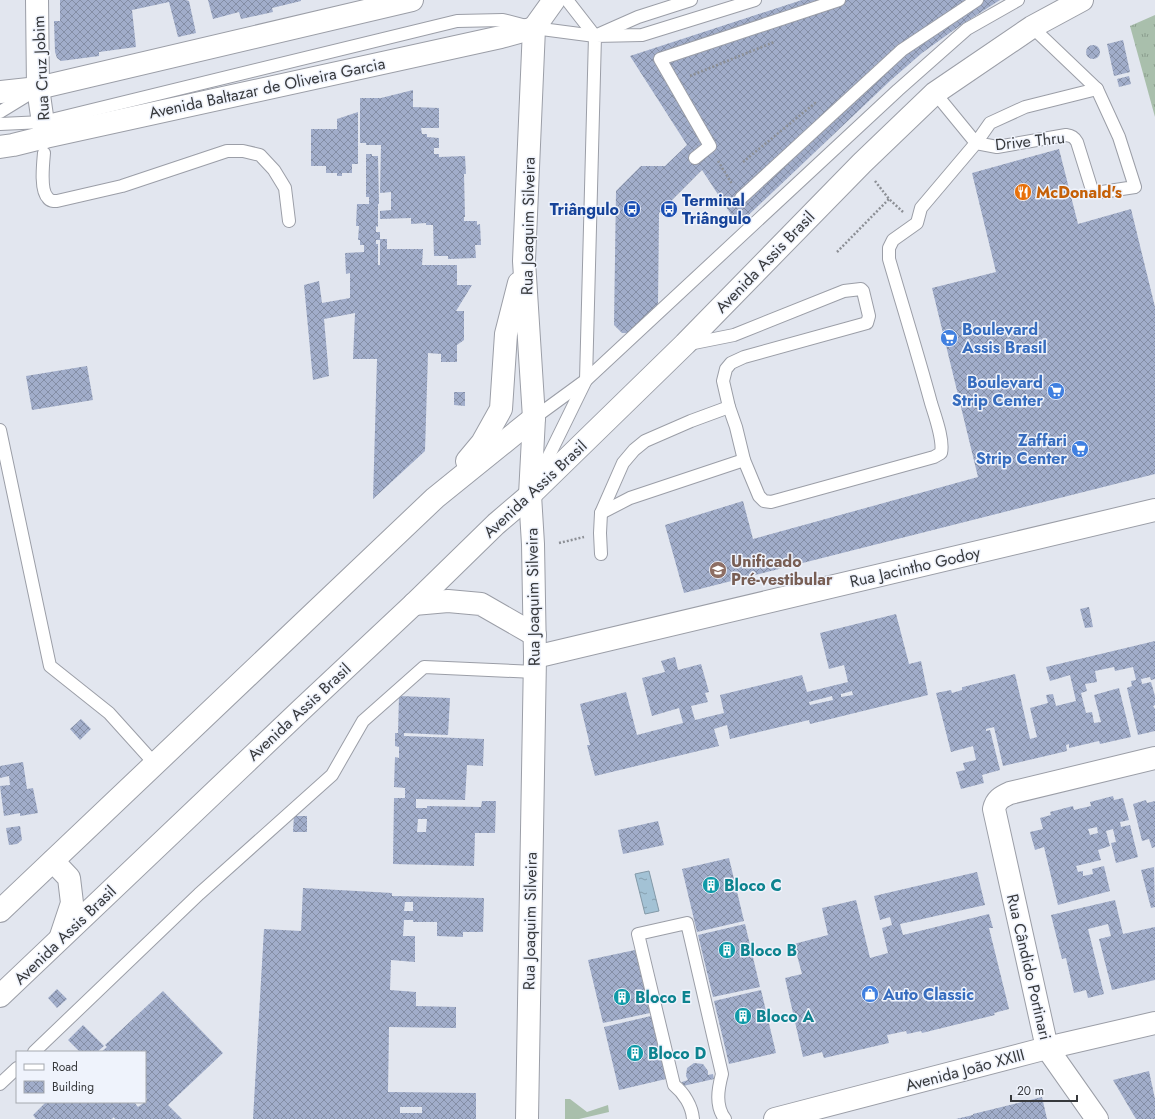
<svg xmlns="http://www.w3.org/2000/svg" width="1155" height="1119" font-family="Jost,sans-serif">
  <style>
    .park { fill: url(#park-tufts) }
    .garden { fill: #a9bfac }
    .water { fill: url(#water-ripples); stroke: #8399a7 }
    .building { fill: url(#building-cross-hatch); fill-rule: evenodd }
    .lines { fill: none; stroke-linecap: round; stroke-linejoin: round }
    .service-casing { stroke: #9b9ea7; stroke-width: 14 }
    .minor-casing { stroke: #9b9ea7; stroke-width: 24 }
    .tertiary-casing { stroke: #9b9ea7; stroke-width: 24 }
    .secondary-casing { stroke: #9b9ea7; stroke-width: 24 }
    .path { stroke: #8c8f95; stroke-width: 2.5; stroke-dasharray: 2 2; stroke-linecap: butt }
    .service { stroke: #fff; stroke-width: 12 }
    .minor { stroke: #fff; stroke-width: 22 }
    .tertiary { stroke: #fff; stroke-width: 22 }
    .secondary { stroke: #fff; stroke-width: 22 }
    .labels { text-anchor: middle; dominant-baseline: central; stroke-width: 3; stroke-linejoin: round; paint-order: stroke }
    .street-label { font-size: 16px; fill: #37393c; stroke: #eff3fc }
    .food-label { font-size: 16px; font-weight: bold; fill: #c56008; stroke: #eff3fc; text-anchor: start }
    .transit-label { font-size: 16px; font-weight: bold; fill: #164399; stroke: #eff3fc; text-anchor: start }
    .shop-label { font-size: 16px; font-weight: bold; fill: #366cbe; stroke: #eff3fc; text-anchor: start }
    .education-label { font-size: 16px; font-weight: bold; fill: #785e54; stroke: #eff3fc; text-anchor: start }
    .culture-label { font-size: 16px; font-weight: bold; fill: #0d838f; stroke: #eff3fc; text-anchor: start }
  </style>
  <defs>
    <pattern id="park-tufts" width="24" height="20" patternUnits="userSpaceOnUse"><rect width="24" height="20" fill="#a9bfac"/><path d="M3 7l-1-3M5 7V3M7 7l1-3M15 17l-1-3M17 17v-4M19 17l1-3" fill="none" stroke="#8a9c8d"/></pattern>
    <pattern id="water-ripples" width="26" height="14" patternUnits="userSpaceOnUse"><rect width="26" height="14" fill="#a3c2d5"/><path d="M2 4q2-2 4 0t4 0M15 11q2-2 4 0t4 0" fill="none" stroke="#869fae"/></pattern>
    <pattern id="building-cross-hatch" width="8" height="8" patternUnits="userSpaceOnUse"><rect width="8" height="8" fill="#a1adca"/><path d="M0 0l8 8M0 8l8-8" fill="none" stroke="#848ea5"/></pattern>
  </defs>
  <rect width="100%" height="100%" fill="#e2e6ef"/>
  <path class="park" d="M1155 15V117L1130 26Z"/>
  <path class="garden" d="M565 1099H570L587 1112 608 1105 609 1112 579 1119H565Z"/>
  <path class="water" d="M649 871 659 911 645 914 635 874Z"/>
  <g class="building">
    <path d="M60 0H186L189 1 196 33 178 37 169 2 132 10 136 47 99 52V56L61 61 57 58 55 52 54 21H60Z"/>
    <path d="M208 0H301V1L272 8 273 12 241 19 239 12 213 19Z"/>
    <path d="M802 0H1000L958 27 922 53 891 80 738 225 702 170 659 213 658 305 630 333H622L614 325 616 191 641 166H665L687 145 630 56Z"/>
    <path d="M1123 40 1130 72 1114 76 1107 44Z"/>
    <circle cx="1093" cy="52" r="7"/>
    <path d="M1129 76 1131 84 1119 87 1117 79Z"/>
    <path d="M413 90V107L439 108V128H421L422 134H427V137L439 138V148H434V154H439V157L465 156 466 174H464L465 217H464V221H477V225L480 224 481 245H475L476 258 448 259V256H434L433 225H426V223L411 224V218L380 219V211L391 210V192L380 193 381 145H366V143H360V98H381Z"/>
    <path d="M358 112V164H352V173H342V176H337V173H326V166H311V129H337V119Z"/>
    <path d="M1059 149 1078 224 1131 209 1155 307V474L684 593 665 525 743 501 753 539 978 477 932 288 996 272 972 173Z"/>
    <path d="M366 154H372V156H378L379 204H378V227L376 226V232H380V240H376V244H378V265H380V239H387V249H423L422 265H457V285H472L456 311H464V340L457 345V362H441V354L428 353 425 451 373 499 377 359H353L355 313 324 319 329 376 313 380 304 285 319 281 322 303 350 298V273L346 274 345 253 364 252V245H360V240H358L359 226H356L357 204H369V197H366Z"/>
    <path d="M87 366 93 400 32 410 26 376Z"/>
    <path d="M454 392H465V406L454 405Z"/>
    <path d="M1089 607 1093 627 1085 628 1080 609Z"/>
    <path d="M896 614 909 664 921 661 928 695 810 724 809 720 730 739 727 725 714 729 719 746 595 776 587 745H590L580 704 626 692 637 735 683 723 679 708 652 716 642 678 665 672 661 661 675 657 678 670 701 664 709 692 705 693 708 702 691 706 695 720 724 713 720 695 802 675 807 692 848 682 844 665 829 669 820 633ZM852 691 853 695 841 697V694ZM832 696 833 700 810 705 809 702Z"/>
    <path d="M1155 641V679L1151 680 1150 677 1141 679 1142 684 1151 682 1155 696V705L1153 706 1155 709V731L1138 735 1127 688 1132 686 1131 681 1136 680 1133 667 1115 671 1114 667 1095 671 1097 682 1085 684 1087 691 1081 693 1086 713 1092 712 1094 723 1101 722 1094 695 1119 688 1131 737 1100 744 1099 741 1069 748V744L1066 745 1067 751 1003 766 994 727 986 729V731L990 730 1000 770 982 775 984 783 961 789 956 772 965 770 963 763 976 760 973 746 951 752 936 693 951 690 952 693 962 690V687H963L1015 674 1030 739 1037 737 1030 708 1048 703 1046 695 1053 694 1056 706 1076 701 1070 675 1050 681 1046 667Z"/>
    <path d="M399 696 450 698 448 735 404 733V736L484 739 483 766 467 765 465 800 416 799V808H427V806L481 807 482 801H496L495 833H475L474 866 393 864 394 798H405V788L394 787 395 757 399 758V747L395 746V733H398ZM418 819H427L426 832H417Z"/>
    <path d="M81 719 91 729 80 740 70 729Z"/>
    <path d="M23 762 27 789 33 788 38 813 20 816V813L4 816 0 786 10 785 9 776 0 778V766Z"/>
    <path d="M1113 796 1114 800 1123 798 1129 820 1120 822 1121 827 1130 825 1138 857 1116 863 1111 843 1116 842 1113 829 1106 831 1110 846 1098 850 1101 860 1076 866 1078 872 1083 871V876L1093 874 1092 869 1104 866 1110 891 1058 905 1044 847 1035 850 1030 832 1043 829 1040 818 1051 815 1050 812 1073 806 1074 810 1091 806 1090 802ZM1097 827 1098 833 1090 835 1088 829Z"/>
    <path d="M1146 800 1147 803 1155 801V847L1152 848 1149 839 1142 841 1133 804Z"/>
    <path d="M294 816H307V832H293Z"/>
    <path d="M658 821 664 845 623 854 618 830Z"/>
    <path d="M20 826 22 840 17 844 9 845 6 828Z"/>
    <path d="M729 858 744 921 697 932 682 869Z"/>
    <path d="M1154 867 1155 907 1151 908 1141 870Z"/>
    <path d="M977 872 985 905 900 924 903 935 989 914 993 928H989L1009 1009 994 1013 995 1015 922 1033 921 1031 907 1034 906 1031 887 1035 889 1043 824 1058 822 1052 803 1057 785 978 802 974 794 944 828 935 822 908 856 900 870 958 888 953 882 928 892 925 890 917 880 920 874 896Z"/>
    <path d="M303 888 392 893V896L484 898 483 932H463V937L437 936V922H413V920H404L403 936H415V962L391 960 390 990 416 992V1006L456 1007V1028L389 1027 388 1092 476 1093V1119H253L264 929 301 931ZM405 902H413V911H404ZM400 1107H422V1113H400Z"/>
    <path d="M1115 900 1123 934 1155 927V980L1112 990 1099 939 1111 936 1108 924 1088 929 1104 994 1088 998 1086 990 1074 993 1066 958 1062 959 1051 915Z"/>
    <path d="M745 924 760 987 713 997 698 935Z"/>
    <path d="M635 950 650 1013 603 1023 588 960Z"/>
    <path d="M57 989 67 999 57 1008 48 998Z"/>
    <path d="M761 990 776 1053 729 1064 714 1001Z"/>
    <path d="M163 991 223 1053 168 1105 182 1119H115L114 1117 112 1119H36L33 1115 46 1102H134L138 1107 145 1102 147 1099 145 1096V1052H101L107 1047 105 1045Z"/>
    <path d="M651 1016 666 1079 619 1090 604 1027Z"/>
    <path d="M83 1025 104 1046 97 1052H85L84 1051 80 1052 68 1040Z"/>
    <path d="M694 1063 703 1064 708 1071V1075L713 1074 714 1079 683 1086 682 1082 688 1080 686 1076 687 1068Z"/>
    <path d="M1149 1071 1155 1099V1119H1136L1113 1080Z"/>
    <path d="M1042 1097 1047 1119H956L973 1115V1114Z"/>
  </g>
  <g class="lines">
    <defs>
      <g id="service">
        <path d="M567 0 595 36"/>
        <path d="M1032 27 1097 89"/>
        <path d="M0 112 31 93"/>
        <path d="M0 124 43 122 457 21 503 20 534 28 595 36 638 17 691 0"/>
        <path d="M44 153C43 164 40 191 48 198 50 201 53 201 57 201L122 186 227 151H243L260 155 274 170 285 188 289 221"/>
        <path d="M695 158 710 146 660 59 839 0"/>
        <path d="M741 198 902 50 977 0"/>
        <path d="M689 344 734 335 844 291 861 289 863 291 869 316 867 323 744 357 731 363 726 369 723 381 729 407 736 427 744 460 759 496 764 501 771 502 934 457 941 453C944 440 935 416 931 403 918 355 903 307 889 259V248L893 240 917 223 921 208 976 143 990 123 1025 107 1097 89 1119 137 1135 187 1102 192H1098L1092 190 1077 142C1074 137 1072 136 1066 135L997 147 976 143 935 93"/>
        <path d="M534 418 586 380 898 90 967 29 1018 0"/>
        <path d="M0 430 50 666 109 713 155 764"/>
        <path d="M537 480 586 380 595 36 642 35 755 0"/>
        <path d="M601 513 630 498 744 460"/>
        <path d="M601 554 600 533 601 513 623 463 634 450 645 441 691 421 729 407"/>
        <path d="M34 1052 199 894 332 775 363 721 424 667 535 672"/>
        <path d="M0 1084 17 1068"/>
        <path d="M693 1119C692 1106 684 1093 674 1085L638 934 687 923 722 1074C718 1089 715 1106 725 1119"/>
      </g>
      <g id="minor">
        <path d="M535 657 1155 510"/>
        <path d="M775 1119 1047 1048 1155 1023"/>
        <path d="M1097 1119 1047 1048 994 809C996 800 1001 797 1010 793L1155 758"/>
      </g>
      <g id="tertiary">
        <path d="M37 0 38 88 45 137"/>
        <path d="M527 1119 535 657 533 544 530 495"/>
      </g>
      <g id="secondary">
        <path d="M534 28 554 0"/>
        <path d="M0 92 38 88 412 0"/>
        <path d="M0 147 13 145 45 137 501 37 534 28"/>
        <path d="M467 461 482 443 501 409 506 334 519 283"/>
        <path d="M530 495 534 418 524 261 534 28"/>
        <path d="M414 604 448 601 481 604 535 635"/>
        <path d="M53 861 69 878 72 903 61 936"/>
        <path d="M0 911 435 498 534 418"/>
        <path d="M0 996 302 709 414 604 496 524 530 495 685 344 862 163 935 93 1032 27 1082 0"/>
      </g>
    </defs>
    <use href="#service" class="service-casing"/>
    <use href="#minor" class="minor-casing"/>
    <use href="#tertiary" class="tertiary-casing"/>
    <use href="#secondary" class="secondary-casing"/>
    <g class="path">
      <path d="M690 76 774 42"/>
      <path d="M718 161 732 184"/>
      <path d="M743 162 815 103 817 105"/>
      <path d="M875 181 889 199 903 212"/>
      <path d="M837 252 889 199"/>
      <path d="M559 543 584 537"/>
    </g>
    <use href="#service" class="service"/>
    <use href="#minor" class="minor"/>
    <use href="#tertiary" class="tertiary"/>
    <use href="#secondary" class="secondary"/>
  </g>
  <defs>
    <symbol id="restaurant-disc" viewBox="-11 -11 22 22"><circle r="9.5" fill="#e8710a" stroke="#eff3fc"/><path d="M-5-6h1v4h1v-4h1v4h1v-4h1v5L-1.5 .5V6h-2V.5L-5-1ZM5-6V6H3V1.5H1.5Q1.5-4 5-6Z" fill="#fff"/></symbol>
    <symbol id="bus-disc" viewBox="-11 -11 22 22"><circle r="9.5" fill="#1a4fb4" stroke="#eff3fc"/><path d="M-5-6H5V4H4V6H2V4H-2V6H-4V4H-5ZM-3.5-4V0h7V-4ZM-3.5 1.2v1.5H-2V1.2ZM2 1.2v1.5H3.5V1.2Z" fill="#fff"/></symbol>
    <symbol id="supermarket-disc" viewBox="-11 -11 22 22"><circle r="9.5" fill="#3f7fe0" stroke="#eff3fc"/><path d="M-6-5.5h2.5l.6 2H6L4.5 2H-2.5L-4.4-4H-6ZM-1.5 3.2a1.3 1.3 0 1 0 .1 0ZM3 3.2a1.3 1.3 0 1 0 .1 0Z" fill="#fff"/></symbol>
    <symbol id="school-disc" viewBox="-11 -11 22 22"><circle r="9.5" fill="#8d6e63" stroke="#eff3fc"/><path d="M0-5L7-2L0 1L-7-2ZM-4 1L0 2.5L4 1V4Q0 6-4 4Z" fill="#fff"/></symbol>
    <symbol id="building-disc" viewBox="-11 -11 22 22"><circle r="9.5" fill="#0f9aa8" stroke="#eff3fc"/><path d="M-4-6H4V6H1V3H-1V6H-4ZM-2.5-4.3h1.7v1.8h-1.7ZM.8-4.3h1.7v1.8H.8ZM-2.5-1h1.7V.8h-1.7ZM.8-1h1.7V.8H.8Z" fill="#fff"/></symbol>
    <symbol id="shop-disc" viewBox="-11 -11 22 22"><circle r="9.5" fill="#3f7fe0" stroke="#eff3fc"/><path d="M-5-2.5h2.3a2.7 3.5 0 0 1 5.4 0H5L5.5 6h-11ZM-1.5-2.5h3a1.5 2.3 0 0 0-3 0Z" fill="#fff"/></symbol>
  </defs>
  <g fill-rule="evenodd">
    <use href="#restaurant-disc" x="1013" y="182" width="20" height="20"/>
    <use href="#bus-disc" x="622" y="199" width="20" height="20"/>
    <use href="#bus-disc" x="659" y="199" width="20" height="20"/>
    <use href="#supermarket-disc" x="939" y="328" width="20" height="20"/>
    <use href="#supermarket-disc" x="1046" y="381" width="20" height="20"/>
    <use href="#supermarket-disc" x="1070" y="439" width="20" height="20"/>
    <use href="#school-disc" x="708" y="560" width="20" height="20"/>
    <use href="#building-disc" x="701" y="875" width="20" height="20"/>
    <use href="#building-disc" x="717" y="940" width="20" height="20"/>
    <use href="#shop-disc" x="860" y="984" width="20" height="20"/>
    <use href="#building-disc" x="612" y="987" width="20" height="20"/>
    <use href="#building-disc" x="733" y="1006" width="20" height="20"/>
    <use href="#building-disc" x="625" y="1043" width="20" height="20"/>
  </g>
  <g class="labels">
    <g class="street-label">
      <text transform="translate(41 68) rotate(-93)">Rua Cruz Jobim</text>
      <text transform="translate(267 88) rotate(-12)">Avenida Baltazar de Oliveira Garcia</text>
      <text transform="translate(1030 141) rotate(-6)">Drive Thru</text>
      <text transform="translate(528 226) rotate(-89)">Rua Joaquim Silveira</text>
      <text transform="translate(765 262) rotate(-46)">Avenida Assis Brasil</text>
      <text transform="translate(535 489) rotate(-43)">Avenida Assis Brasil</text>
      <text transform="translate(915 567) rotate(-13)">Rua Jacintho Godoy</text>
      <text transform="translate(533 597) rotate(-91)">Rua Joaquim Silveira</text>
      <text transform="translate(299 712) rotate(-43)">Avenida Assis Brasil</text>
      <text transform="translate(530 921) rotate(-89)">Rua Joaquim Silveira</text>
      <text transform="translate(65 935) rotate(-44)">Avenida Assis Brasil</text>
      <text transform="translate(1029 967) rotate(77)">Rua Cândido Portinari</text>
      <text transform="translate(965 1070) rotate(-15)">Avenida João XXIII</text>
    </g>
    <g class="food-label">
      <text x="1036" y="192">McDonald's</text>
    </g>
    <g class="transit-label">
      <text x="682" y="200">Terminal<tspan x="682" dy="18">Triângulo</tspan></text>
      <text x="619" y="209" text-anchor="end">Triângulo</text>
    </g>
    <g class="shop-label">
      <text x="962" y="329">Boulevard<tspan x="962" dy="18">Assis Brasil</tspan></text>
      <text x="1043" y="382" text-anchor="end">Boulevard<tspan x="1043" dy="18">Strip Center</tspan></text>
      <text x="1067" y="440" text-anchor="end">Zaffari<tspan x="1067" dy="18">Strip Center</tspan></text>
      <text x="883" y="994">Auto Classic</text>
    </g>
    <g class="education-label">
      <text x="731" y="561">Unificado<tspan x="731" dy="18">Pré-vestibular</tspan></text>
    </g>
    <g class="culture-label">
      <text x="724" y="885">Bloco C</text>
      <text x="740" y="950">Bloco B</text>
      <text x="635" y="997">Bloco E</text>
      <text x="756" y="1016">Bloco A</text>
      <text x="648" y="1053">Bloco D</text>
    </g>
  </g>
  <rect x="16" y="1051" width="130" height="52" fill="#eff3fc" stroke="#a5a9af"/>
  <rect x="24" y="1064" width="20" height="6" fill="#ffffff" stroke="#a5a9af"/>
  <text x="52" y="1071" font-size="12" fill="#37393c">Road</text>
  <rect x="24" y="1081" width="20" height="12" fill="url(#building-cross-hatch)" stroke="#a5a9af"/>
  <text x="52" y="1091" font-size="12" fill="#37393c">Building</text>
  <path d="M1011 1095v6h66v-6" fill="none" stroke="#37393c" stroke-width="2"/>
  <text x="1017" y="1095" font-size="12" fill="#37393c" stroke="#eff3fc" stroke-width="3" paint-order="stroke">20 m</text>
</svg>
